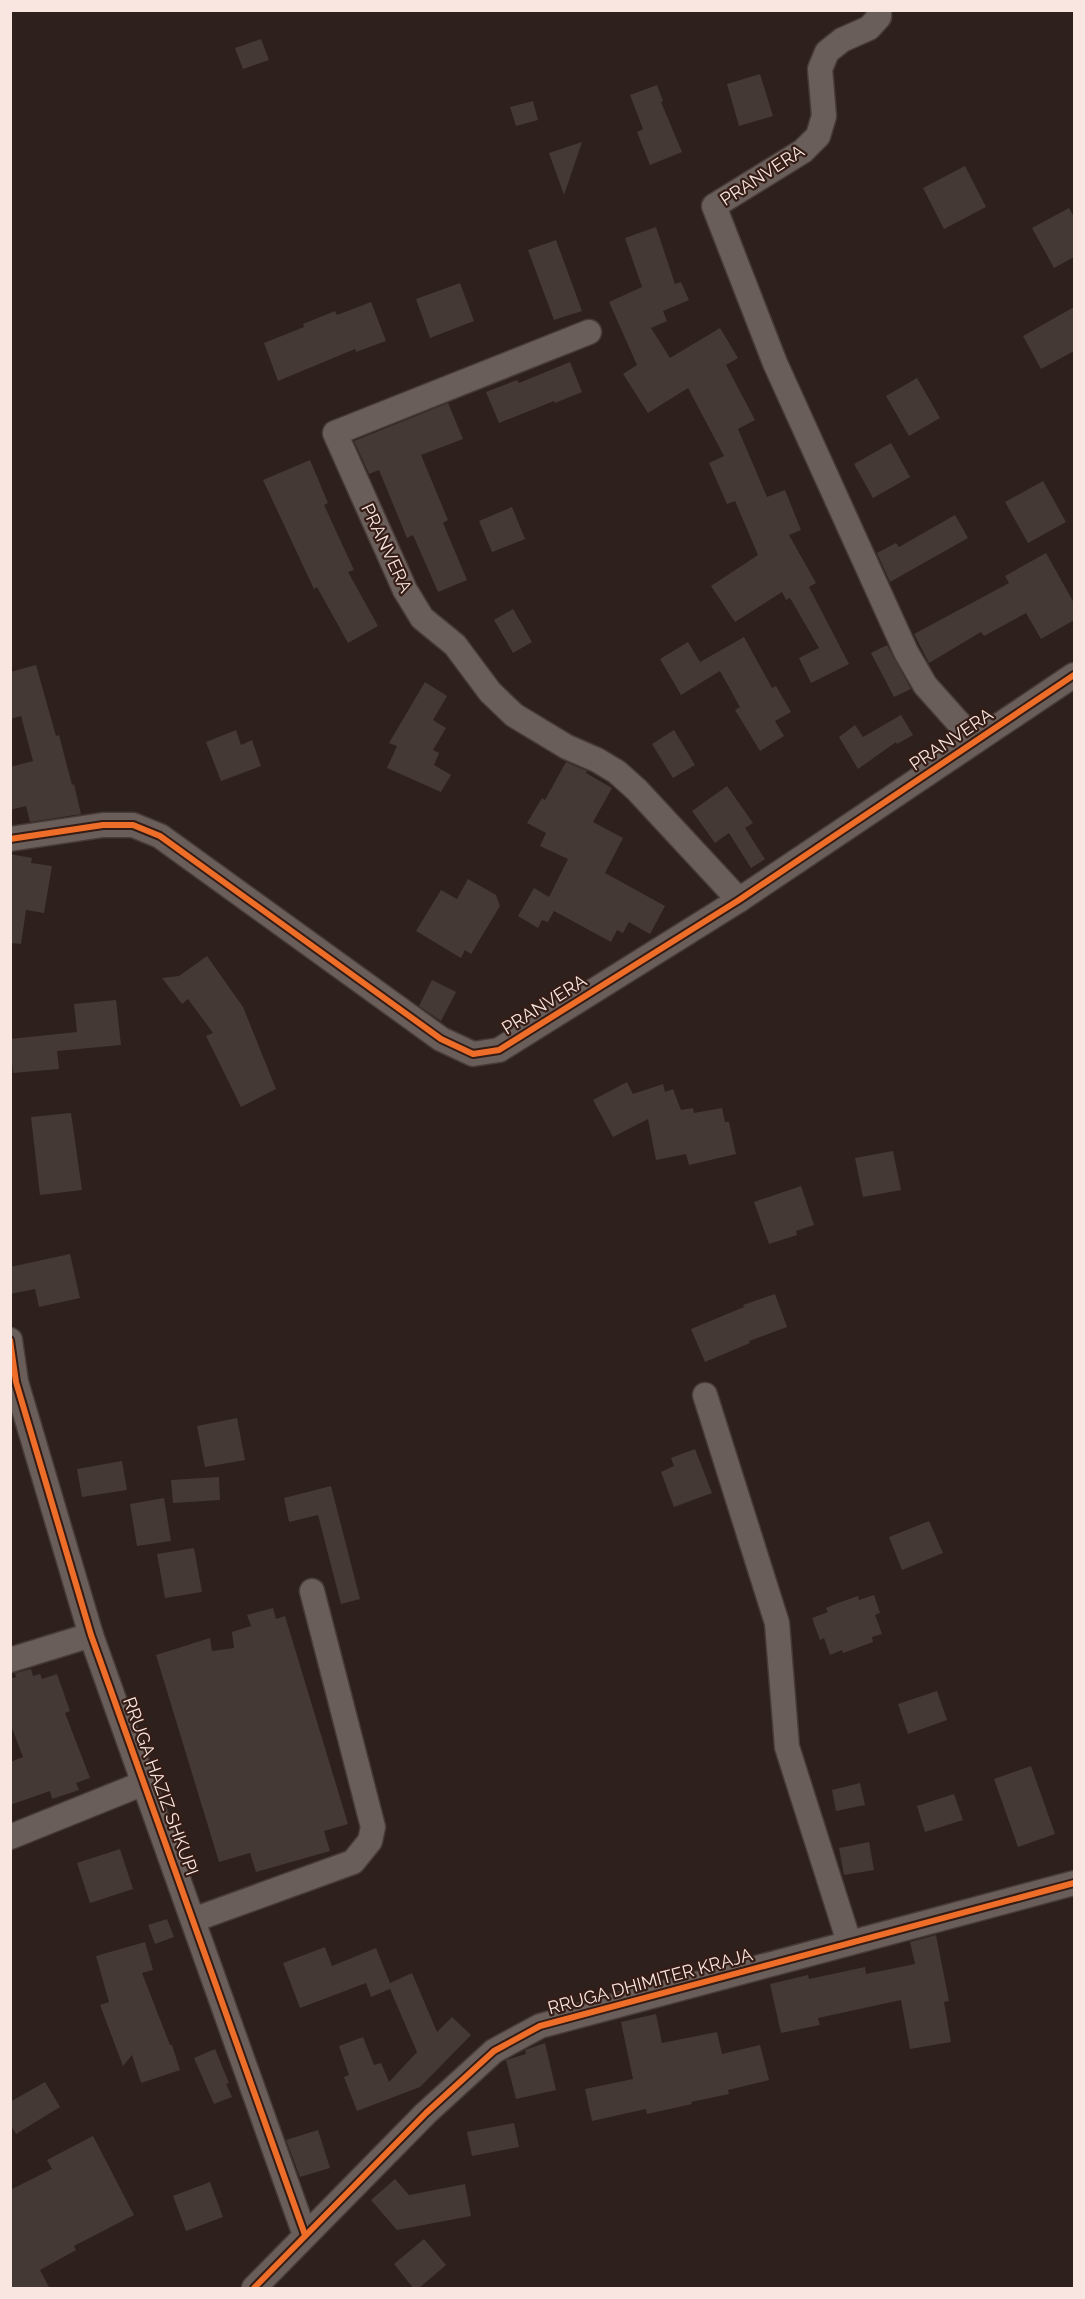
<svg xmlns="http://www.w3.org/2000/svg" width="1085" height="2299" font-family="Raleway,sans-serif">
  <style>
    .building { fill: #453936 }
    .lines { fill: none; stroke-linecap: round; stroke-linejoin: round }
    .minor-casing { stroke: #473b37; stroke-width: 27 }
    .minor { stroke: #6a5e5b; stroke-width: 24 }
    .cycleway-casing { stroke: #351c15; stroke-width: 10 }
    .cycleway { stroke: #ee6e29; stroke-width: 6 }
    .labels { text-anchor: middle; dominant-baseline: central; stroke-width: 4.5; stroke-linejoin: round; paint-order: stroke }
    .street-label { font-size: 18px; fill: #f9e6e1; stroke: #351c15 }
  </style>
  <rect width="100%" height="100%" fill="#2e201c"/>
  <g class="building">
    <path d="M261 39 269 60 243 69 235 48Z"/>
    <path d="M760 74 773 116 739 126 727 84Z"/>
    <path d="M657 85 663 101 661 102 682 152 650 165 637 132 643 129 630 95Z"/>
    <path d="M533 101 538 120 516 126 510 107Z"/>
    <path d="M582 142 564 195 549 153Z"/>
    <path d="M965 166 986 207 944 229 923 188Z"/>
    <path d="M1069 208 1074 217V257L1054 268 1032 228Z"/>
    <path d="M656 227 675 284 681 282 689 300 663 311 667 321 651 328 670 358 720 328 738 358 726 365 755 420 738 429 767 497 785 490 801 530 789 535 816 583 809 587 849 664 811 683 799 658 819 648 790 598 786 600 782 592 735 622 711 586 758 555 735 501 727 504 709 463 724 456 688 388 648 413 623 374 637 365 609 302 642 287 625 238Z"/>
    <path d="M556 240 582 311 554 320 528 250Z"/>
    <path d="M460 283 474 321 430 338 416 299Z"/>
    <path d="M371 302 386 341 356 352 355 349 278 381 264 343 304 327 303 324 335 311 337 315Z"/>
    <path d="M1074 307V351L1041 369 1023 336Z"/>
    <path d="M570 362 582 392 555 403 554 401 499 423 486 392 517 380 519 383Z"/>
    <path d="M917 378 940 418 909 436 886 396Z"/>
    <path d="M448 403 463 439 421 455 448 520 443 523 467 580 438 592 413 535 407 538 379 470 369 474 354 441Z"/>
    <path d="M891 443 910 477 873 498 854 464Z"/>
    <path d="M310 460 328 503 324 505 354 570 348 572 378 626 348 643 317 587 314 589 263 480Z"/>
    <path d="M1043 481 1066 522 1028 543 1005 502Z"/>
    <path d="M512 507 525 539 492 552 479 521Z"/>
    <path d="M955 515 968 538 890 582 877 553 896 543 899 547Z"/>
    <path d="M1046 553 1074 603V620L1041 639 1026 613 984 636 981 632 929 663 914 634 1009 583 1005 576Z"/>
    <path d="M513 609 532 642 513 653 494 620Z"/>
    <path d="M744 637 772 688 776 686 791 712 775 721 784 736 760 751 735 710 740 707 720 671 681 695 660 659 688 642 700 662Z"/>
    <path d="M887 645 911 689 894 697 871 653Z"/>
    <path d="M36 665 56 736 59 735 72 785 74 784 81 814 30 822 26 806 10 810V767L33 761 21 716 10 719V672Z"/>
    <path d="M425 682 447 696 433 720 446 728 433 750 439 753 434 765 451 775 441 792 387 768 397 746 389 743Z"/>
    <path d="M901 715 913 735 897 744 896 742 858 769 839 737 855 725 863 737Z"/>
    <path d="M236 730 241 745 252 740 261 766 221 781 206 742Z"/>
    <path d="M674 730 695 765 673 778 652 744Z"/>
    <path d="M566 762 587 771 586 773 612 788 593 822 623 838 605 873 665 906 650 934 629 922 623 933 617 930 611 942 554 911 548 922 542 920 538 928 518 916 534 888 549 897 568 859 540 846 546 833 527 823 542 798 545 800Z"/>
    <path d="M727 786 753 823 745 828 765 859 751 868 729 833 715 843 692 811Z"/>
    <path d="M10 854 32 858 31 863 52 866 44 913 26 910 21 944 10 943Z"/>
    <path d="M468 879 496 895 500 906 471 954 465 950 461 958 416 931 441 890 457 899Z"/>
    <path d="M207 956 243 1007 276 1089 241 1107 206 1036 213 1033 188 999 182 1004 162 978 179 976Z"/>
    <path d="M432 980 456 992 441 1021 419 1006Z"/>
    <path d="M116 1000 121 1045 57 1051 59 1069 13 1073 10 1039 77 1032 74 1004Z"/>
    <path d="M627 1082 633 1094 663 1084 665 1092 673 1089 681 1110 693 1108 694 1113 722 1108 725 1122H729L736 1154 689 1165 686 1154 656 1160 648 1119 613 1137 593 1100Z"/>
    <path d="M71 1113 82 1190 40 1195 31 1117Z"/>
    <path d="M893 1151 901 1190 863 1197 855 1158Z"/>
    <path d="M801 1186 814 1225 796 1231 797 1235 769 1244 754 1202Z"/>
    <path d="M70 1254 80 1298 39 1307 35 1289 10 1294V1267Z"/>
    <path d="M775 1294 787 1327 749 1341 750 1343 705 1362 691 1329 744 1307 743 1305Z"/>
    <path d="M237 1418 245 1460 205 1467 197 1426Z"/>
    <path d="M695 1449 712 1493 674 1507 661 1472 674 1466 671 1458Z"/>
    <path d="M122 1461 127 1490 82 1497 77 1469Z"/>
    <path d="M219 1477 220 1500 173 1503 171 1480Z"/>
    <path d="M331 1486 360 1599 341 1604 318 1515 289 1522 284 1498Z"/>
    <path d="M164 1498 171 1541 137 1546 130 1504Z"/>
    <path d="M929 1521 943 1553 902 1570 889 1537Z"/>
    <path d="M194 1548 202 1592 165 1598 157 1554Z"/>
    <path d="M874 1595 880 1613 875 1615 882 1634 872 1637 873 1642 843 1653 842 1650 830 1655 824 1638 820 1640 812 1618 828 1612 826 1608 835 1604 858 1596 859 1600Z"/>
    <path d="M273 1608 276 1619 285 1616 348 1824 324 1831 330 1851 256 1872 250 1853 219 1862 156 1655 210 1638 212 1651 234 1648 232 1632 251 1626 247 1615Z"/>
    <path d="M31 1669 33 1676 40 1674 42 1679 57 1674 70 1711 65 1713 90 1778 76 1783 79 1790 52 1799 50 1791 10 1805V1762L23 1757 10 1723V1679L16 1677 15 1673Z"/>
    <path d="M937 1691 947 1720 908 1734 898 1704Z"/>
    <path d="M1031 1766 1055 1834 1018 1847 994 1779Z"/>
    <path d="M860 1783 865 1805 836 1811 832 1790Z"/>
    <path d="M954 1794 963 1820 925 1832 917 1806Z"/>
    <path d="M869 1842 874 1870 844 1875 839 1848Z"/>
    <path d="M120 1849 133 1889 90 1903 77 1863Z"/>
    <path d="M167 1919 174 1937 155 1944 148 1925Z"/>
    <path d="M936 1935 949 2001 944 2002 951 2042 910 2049 901 2000 818 2018 820 2025 781 2033 770 1984 808 1975 809 1979 865 1967 866 1974 915 1964 910 1942Z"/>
    <path d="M145 1942 153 1970 142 1973 170 2045H172L180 2070 141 2083 132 2055 123 2066 100 2005 109 2002 96 1956Z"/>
    <path d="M325 1947 332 1966 376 1948 390 1983 412 1973 437 2032 452 2017 471 2035 420 2087 357 2111 344 2077 349 2075 339 2046 363 2037 374 2065 381 2063 389 2082 417 2052 390 1989 371 1997 366 1983 300 2008 283 1963Z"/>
    <path d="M656 2014 662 2043 717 2032 722 2054 760 2045 769 2080 728 2090 729 2094 691 2102 692 2104 647 2114 646 2109 592 2121 585 2089 633 2079 621 2022Z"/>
    <path d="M545 2043 556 2090 516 2099 506 2060 526 2054 525 2050Z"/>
    <path d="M215 2049 229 2083 226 2084 232 2097 214 2104 194 2058Z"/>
    <path d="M45 2082 60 2107 16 2134 10 2124V2102Z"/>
    <path d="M514 2123 519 2147 472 2156 467 2132Z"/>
    <path d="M318 2130 330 2168 300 2177 286 2140Z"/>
    <path d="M93 2136 134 2215 74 2246 76 2250 40 2270 50 2289H10V2190L52 2169 47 2160Z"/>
    <path d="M395 2179 409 2195 465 2184 471 2216 397 2230 371 2200Z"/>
    <path d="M210 2182 223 2217 186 2231 173 2196Z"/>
    <path d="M424 2239 446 2265 418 2289H414L394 2264Z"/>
  </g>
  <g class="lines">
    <defs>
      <g id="minor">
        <path d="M879 10V17L869 28 842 40 827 52 820 69 824 116 818 136 803 151 714 206 775 363 906 652 925 685 975 741"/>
        <path d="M589 332 335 433 405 590 422 618 455 645 490 692 514 715 567 747 597 760 617 772 637 790 739 900"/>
        <path d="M10 839 103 825H133L160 836 441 1039 473 1054 499 1050 739 900 1074 675"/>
        <path d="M10 1340 16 1382 91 1635 305 2235"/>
        <path d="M705 1395 777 1623 787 1747 849 1942"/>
        <path d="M10 1660 91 1635"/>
        <path d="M10 1837 144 1783"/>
        <path d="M193 1920 353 1862 370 1841 373 1827 312 1591"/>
        <path d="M254 2288 426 2113 494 2051 540 2026 1074 1883"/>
      </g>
    </defs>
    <use href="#minor" class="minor-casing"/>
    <use href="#minor" class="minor"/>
    <defs>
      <g id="cycleway">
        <path d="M10 839 103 825H133L160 836 441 1039 473 1054 499 1050 739 900 1074 675"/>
        <path d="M10 1340 16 1382 91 1635 305 2235"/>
        <path d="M254 2288 426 2113 494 2051 540 2026 1074 1883"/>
      </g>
    </defs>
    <use href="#cycleway" class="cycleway-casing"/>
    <use href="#cycleway" class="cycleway"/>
  </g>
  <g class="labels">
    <g class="street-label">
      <text transform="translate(762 175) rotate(-33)">PRANVERA</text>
      <text transform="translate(387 548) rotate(65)">PRANVERA</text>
      <text transform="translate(951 739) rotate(-34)">PRANVERA</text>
      <text transform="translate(544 1004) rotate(-32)">PRANVERA</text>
      <text transform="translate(161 1786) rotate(70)">RRUGA HAZIZ SHKUPI</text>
      <text transform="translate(650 1981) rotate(-15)">RRUGA DHIMITER KRAJA</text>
    </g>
  </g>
  <rect width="1085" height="2299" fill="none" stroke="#f9e6e1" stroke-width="24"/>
</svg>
